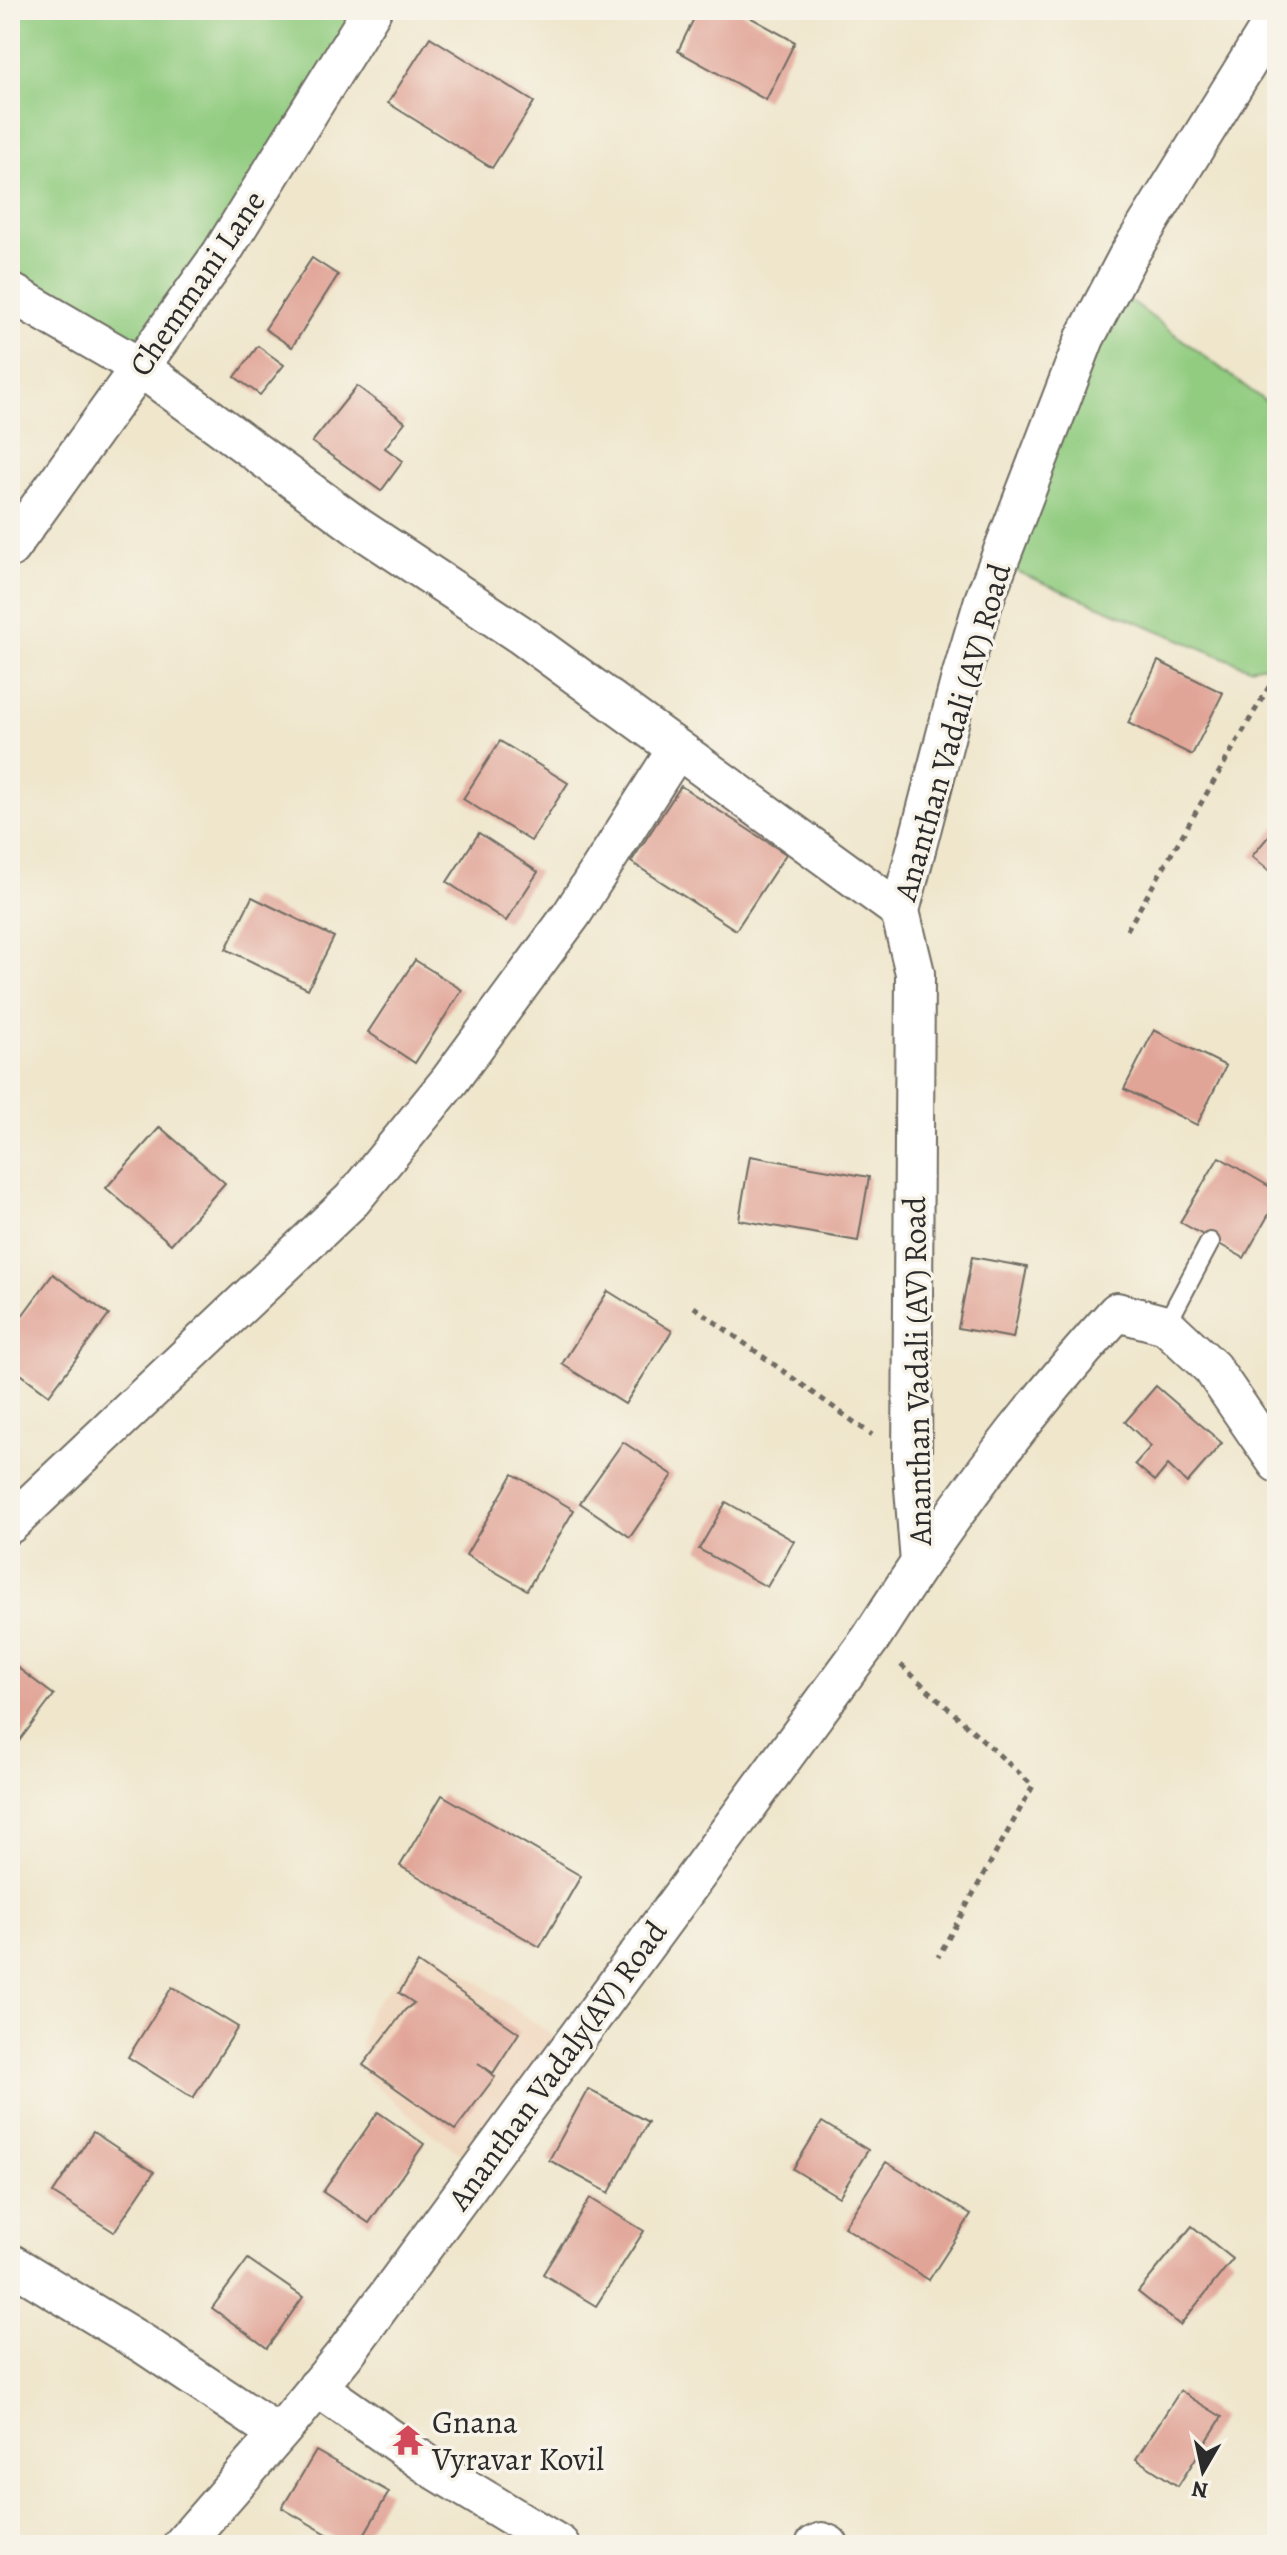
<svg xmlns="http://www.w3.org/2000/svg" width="1287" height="2555" font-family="Alegreya,serif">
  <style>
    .built { fill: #f0d5bc }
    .green { fill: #91cc80; stroke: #5e7c56; stroke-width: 2 }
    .building { fill: #e1a598 }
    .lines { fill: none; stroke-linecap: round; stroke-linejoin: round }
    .lane-casing { stroke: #706c63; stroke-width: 22 }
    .street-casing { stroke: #706c63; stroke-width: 42 }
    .path { stroke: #706c63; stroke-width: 5; stroke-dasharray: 6 6; stroke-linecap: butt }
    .lane { stroke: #fff; stroke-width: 18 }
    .street { stroke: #fff; stroke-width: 38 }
    .labels { text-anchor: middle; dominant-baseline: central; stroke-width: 7; stroke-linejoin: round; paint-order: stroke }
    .street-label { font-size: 32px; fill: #2b2b2b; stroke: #f7f3e8 }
    .poi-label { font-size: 32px; fill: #2b2b2b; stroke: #f7f3e8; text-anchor: start }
  </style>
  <rect width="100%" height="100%" fill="#f7f3e8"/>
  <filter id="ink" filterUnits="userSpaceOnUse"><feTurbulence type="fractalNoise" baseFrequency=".0125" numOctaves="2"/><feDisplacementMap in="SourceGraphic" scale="16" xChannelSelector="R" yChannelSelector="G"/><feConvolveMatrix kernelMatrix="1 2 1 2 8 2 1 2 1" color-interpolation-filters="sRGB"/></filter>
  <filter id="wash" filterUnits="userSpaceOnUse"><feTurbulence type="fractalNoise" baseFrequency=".006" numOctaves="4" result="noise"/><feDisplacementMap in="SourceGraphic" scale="32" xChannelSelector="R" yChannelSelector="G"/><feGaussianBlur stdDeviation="1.8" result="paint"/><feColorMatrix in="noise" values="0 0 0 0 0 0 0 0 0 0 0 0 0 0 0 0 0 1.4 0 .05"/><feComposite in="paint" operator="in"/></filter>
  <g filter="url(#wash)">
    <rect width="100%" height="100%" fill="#efe6cc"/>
    <path class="built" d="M434 1951 570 2048 480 2168 423 2126 363 2075 361 2042 370 2010 416 1957Z"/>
    <g class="green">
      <path d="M10 10H372L141 368 10 292Z"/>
      <path d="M1113 288 1277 410V663L1249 668 998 564Z"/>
    </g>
    <g id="blocks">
      <g class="building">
        <path d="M698 10H737L795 42 766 100 678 51Z"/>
        <path d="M430 37 534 102 492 168 388 103Z"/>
        <path d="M312 258 338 275 292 347 265 329Z"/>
        <path d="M258 346 284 365 260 395 235 377Z"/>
        <path d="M357 386 405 422 385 448 403 461 381 491 312 442Z"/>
        <path d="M1158 661 1223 693 1192 755 1128 723Z"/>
        <path d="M500 741 568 783 531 841 463 799Z"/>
        <path d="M681 786 786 854 736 930 631 862Z"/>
        <path d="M1277 826V877L1252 856Z"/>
        <path d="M479 833 538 872 506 921 447 882Z"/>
        <path d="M252 897 334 937 308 989 226 949Z"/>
        <path d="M415 960 462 990 415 1063 368 1032Z"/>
        <path d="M1154 1030 1226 1066 1197 1125 1124 1089Z"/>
        <path d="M160 1127 225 1183 171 1244 106 1188Z"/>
        <path d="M750 1156 869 1177 858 1241 739 1220Z"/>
        <path d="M1219 1157 1277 1191V1200L1244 1258 1180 1222Z"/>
        <path d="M972 1257 1027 1267 1013 1338 958 1328Z"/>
        <path d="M53 1274 109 1315 49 1395 10 1366V1332Z"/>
        <path d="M608 1291 672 1331 625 1404 562 1364Z"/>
        <path d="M1156 1386 1222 1443 1187 1483 1168 1465 1155 1481 1135 1464 1151 1446 1125 1422Z"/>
        <path d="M623 1442 673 1475 630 1537 580 1503Z"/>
        <path d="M513 1474 574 1510 527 1590 466 1555Z"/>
        <path d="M726 1502 794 1541 767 1587 699 1549Z"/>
        <path d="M10 1662 54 1695 10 1753Z"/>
        <path d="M442 1795 581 1876 540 1947 400 1866Z"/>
        <path d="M418 1963 519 2033 493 2073 478 2063 495 2077 455 2130 363 2065 405 2010 414 2003 399 1993Z"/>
        <path d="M172 1987 238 2027 193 2098 128 2057Z"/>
        <path d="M588 2089 648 2122 609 2193 549 2160Z"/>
        <path d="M378 2112 424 2144 369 2223 323 2192Z"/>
        <path d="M822 2122 868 2150 839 2197 793 2169Z"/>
        <path d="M93 2132 154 2172 114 2232 53 2193Z"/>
        <path d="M886 2162 971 2215 929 2280 844 2227Z"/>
        <path d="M590 2198 644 2231 596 2306 543 2274Z"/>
        <path d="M1192 2226 1233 2259 1180 2325 1138 2292Z"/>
        <path d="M248 2259 303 2297 267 2348 212 2308Z"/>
        <path d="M1180 2391 1222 2417 1178 2486 1136 2459Z"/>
        <path d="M316 2451 389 2492 358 2545H346L282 2508Z"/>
      </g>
    </g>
  </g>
  <g filter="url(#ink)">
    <use href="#blocks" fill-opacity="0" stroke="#706c63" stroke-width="2"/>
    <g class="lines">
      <defs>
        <path id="lane" d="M1166 1325 1210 1242"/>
        <g id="street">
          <path d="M10 292 141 368 358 527 521 635 900 911"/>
          <path d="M10 548 221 254 372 10"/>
          <path d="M10 1524 352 1200 450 1080 572 914 677 749"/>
          <path d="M920 1563 912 1463 915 973 900 911 961 677 984 600 1085 338 1128 256 1277 15"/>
          <path d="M10 2263 145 2345 277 2433"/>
          <path d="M317 2387 434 2469 560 2545"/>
          <path d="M182 2545 289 2422 344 2355 871 1638C944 1523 1025 1412 1117 1312L1166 1325 1212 1368 1277 1463"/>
          <path d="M815 2545 822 2542 829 2545"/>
        </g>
      </defs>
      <use href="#lane" class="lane-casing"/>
      <use href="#street" class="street-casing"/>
      <g class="path">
        <path d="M1127 930 1277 673"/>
        <path d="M694 1307 872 1435"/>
        <path d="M901 1665 1033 1786 938 1957"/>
      </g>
      <use href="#lane" class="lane"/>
      <use href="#street" class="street"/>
    </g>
  </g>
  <defs>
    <symbol id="temple-bare" viewBox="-9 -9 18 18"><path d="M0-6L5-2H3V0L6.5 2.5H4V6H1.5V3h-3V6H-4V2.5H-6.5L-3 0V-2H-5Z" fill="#d1495b" stroke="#f7f3e8" stroke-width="2.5" paint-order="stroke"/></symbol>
  </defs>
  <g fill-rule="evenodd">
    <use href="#temple-bare" x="386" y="2418" width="44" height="44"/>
  </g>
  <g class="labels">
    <g class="street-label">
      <text transform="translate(197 283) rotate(-56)">Chemmani Lane</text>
      <text transform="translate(952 732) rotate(-74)">Ananthan Vadali (AV) Road</text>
      <text transform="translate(917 1371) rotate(-91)">Ananthan Vadali (AV) Road</text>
      <text transform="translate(557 2065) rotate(-54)">Ananthan Vadaly(AV) Road</text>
    </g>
    <g class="poi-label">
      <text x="432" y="2422">Gnana<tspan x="432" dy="37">Vyravar Kovil</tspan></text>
    </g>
  </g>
  <rect width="1287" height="2555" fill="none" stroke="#f7f3e8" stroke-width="40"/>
  <g transform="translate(1203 2471) rotate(189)" stroke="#f7f3e8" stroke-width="6" paint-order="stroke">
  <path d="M0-6L14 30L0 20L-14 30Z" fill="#2b2b2b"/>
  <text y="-12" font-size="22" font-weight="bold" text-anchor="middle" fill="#2b2b2b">N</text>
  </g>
</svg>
